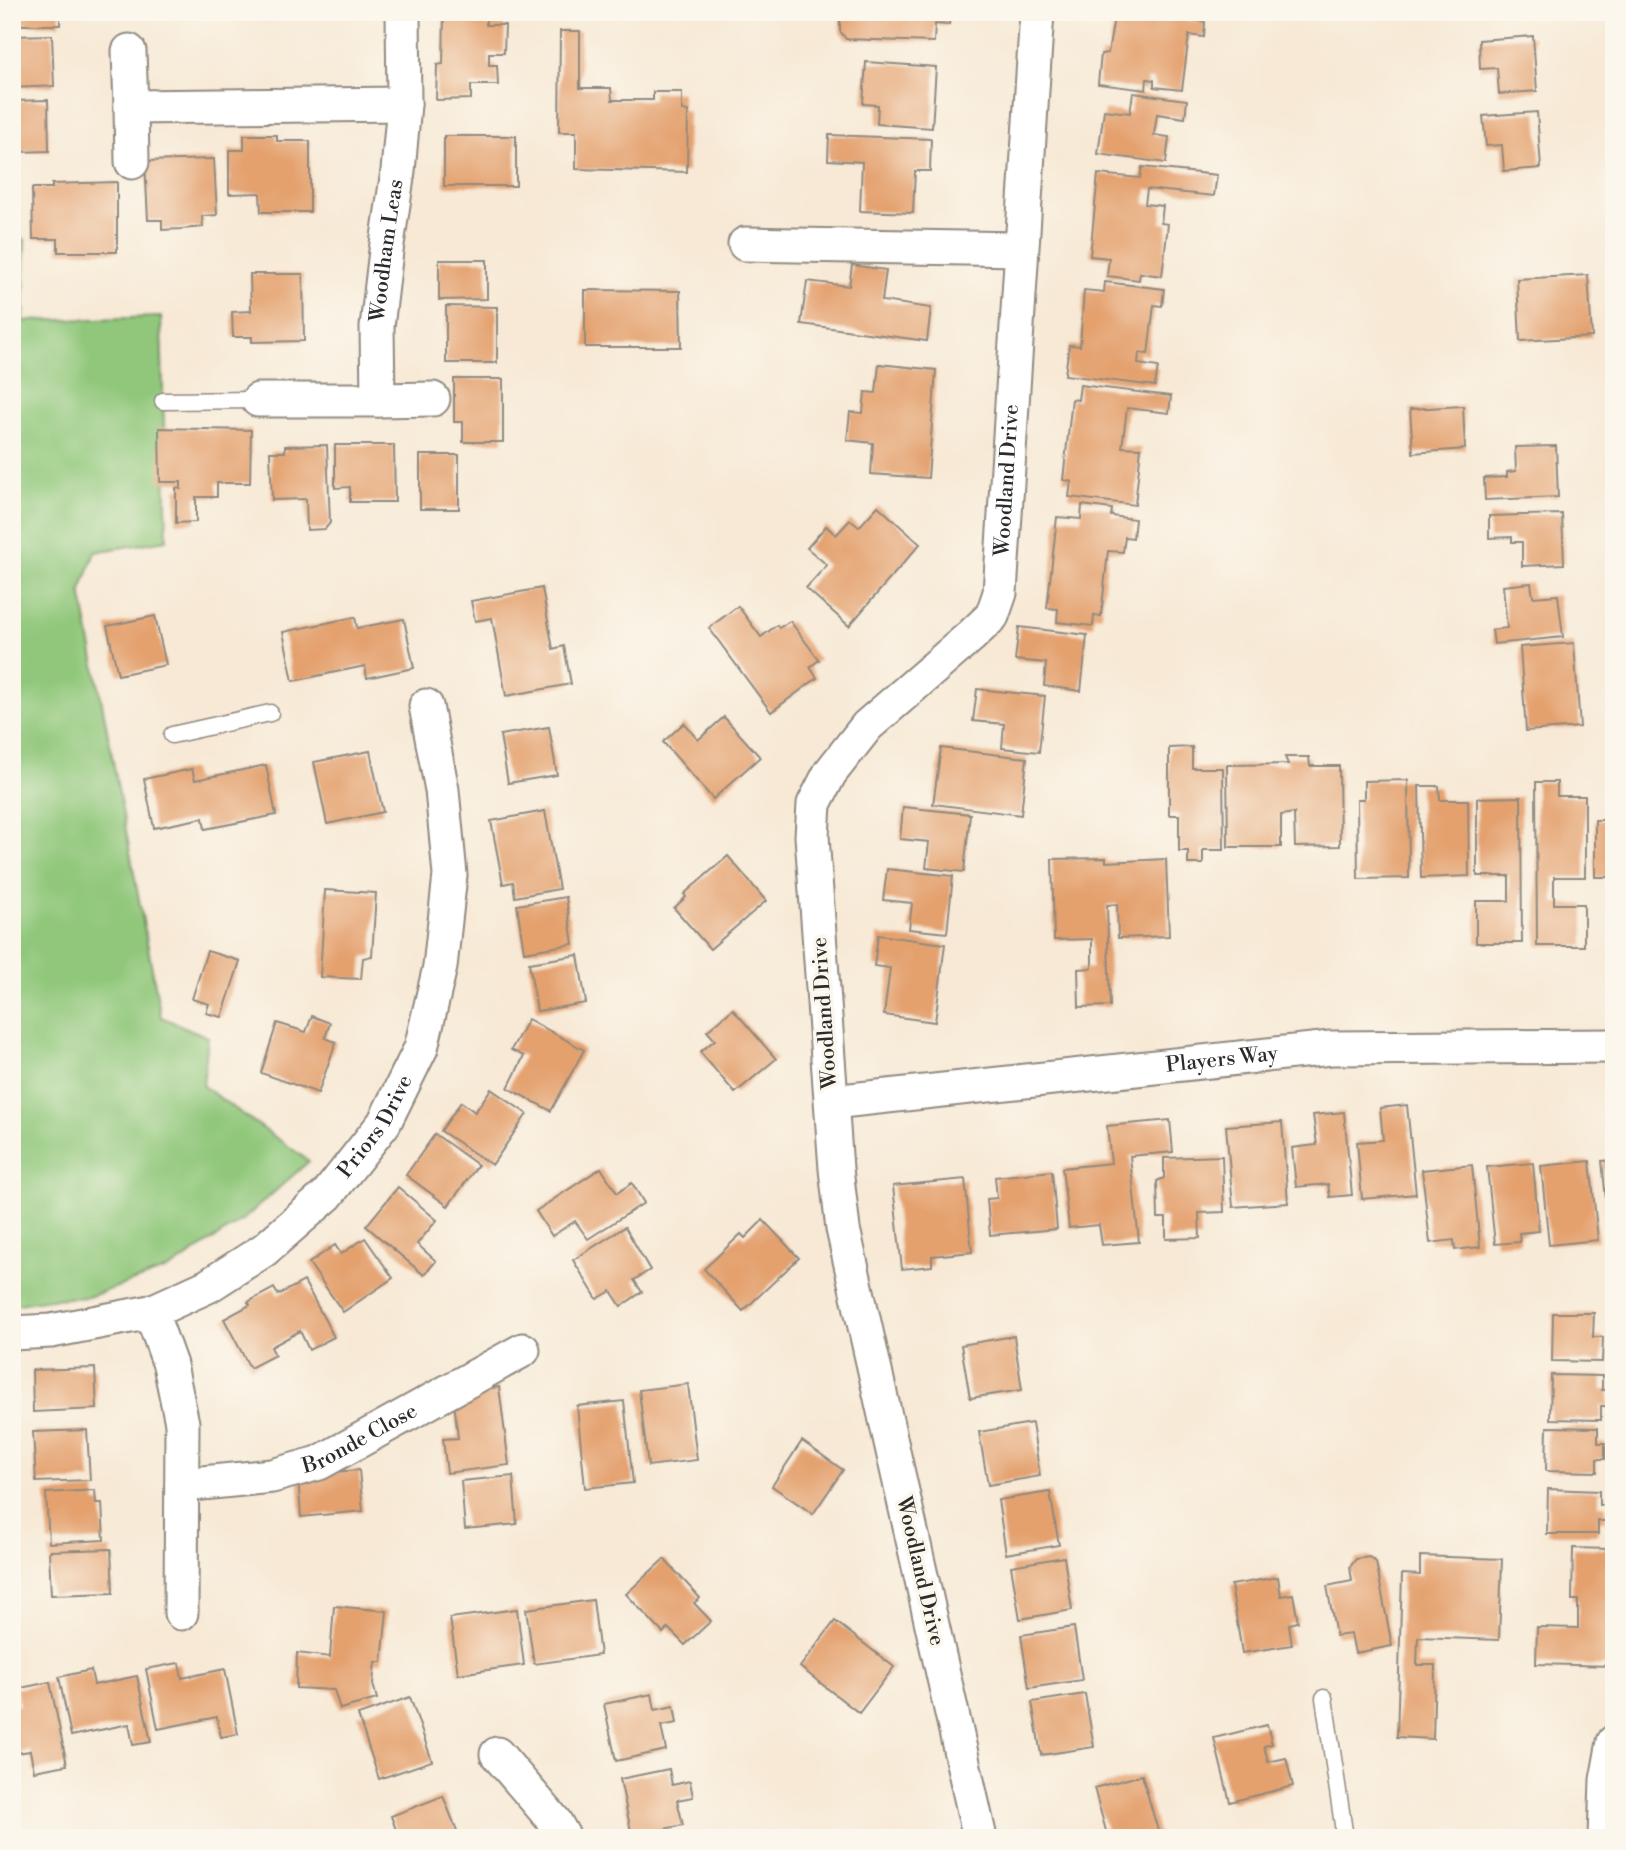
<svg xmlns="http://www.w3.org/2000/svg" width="1626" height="1850" font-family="'Libre Bodoni',serif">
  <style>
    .green { fill: #90c77a; stroke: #5e7952; stroke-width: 2 }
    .building { fill: #e4a16e }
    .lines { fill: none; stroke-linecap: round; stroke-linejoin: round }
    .service-casing { stroke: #918a80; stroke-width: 19 }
    .minor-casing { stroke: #918a80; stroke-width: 37 }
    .service { stroke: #fff; stroke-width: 16 }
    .minor { stroke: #fff; stroke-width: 33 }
    .labels { text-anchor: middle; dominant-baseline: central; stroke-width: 7; stroke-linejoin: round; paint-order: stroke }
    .street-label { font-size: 21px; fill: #2b2b2b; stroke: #fbf7ec }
  </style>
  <rect width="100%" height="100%" fill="#fbf7ec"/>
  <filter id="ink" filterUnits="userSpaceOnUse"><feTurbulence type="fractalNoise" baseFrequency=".0143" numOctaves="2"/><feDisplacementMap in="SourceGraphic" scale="14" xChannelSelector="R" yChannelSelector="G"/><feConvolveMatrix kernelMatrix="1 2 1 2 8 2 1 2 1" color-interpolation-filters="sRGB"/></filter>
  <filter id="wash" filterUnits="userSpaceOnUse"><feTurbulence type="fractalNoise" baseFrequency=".00686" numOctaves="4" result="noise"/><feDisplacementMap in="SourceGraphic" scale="28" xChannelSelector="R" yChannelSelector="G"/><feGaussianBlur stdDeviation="1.57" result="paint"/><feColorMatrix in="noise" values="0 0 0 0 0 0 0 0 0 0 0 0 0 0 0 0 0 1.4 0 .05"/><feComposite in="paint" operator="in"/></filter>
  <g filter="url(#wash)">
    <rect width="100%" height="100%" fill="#f7e9d5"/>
    <path class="green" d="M12 229 25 240 24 321 161 317 167 540 95 552 81 591 161 1017 208 1037 203 1086 309 1161 245 1218 171 1268 88 1297 50 1299 12 1305Z"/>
    <g id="blocks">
      <g class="building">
        <rect x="12" y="12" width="48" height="13"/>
        <path d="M181 12H256V14L181 18Z"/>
        <path d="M444 12H486V25H505L504 53H489V65H497L498 85H471V99L436 100 437 65 443 64Z"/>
        <path d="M844 12H949V25L935 24 934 42 846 39 840 31V18Z"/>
        <path d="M1115 12H1167L1166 17 1205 22 1204 37 1189 35 1182 90 1154 87V80L1147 79 1146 90 1098 84 1101 54 1108 53Z"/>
        <path d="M560 31H580V88H611L612 100H653V92H682V110L688 111 687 172 576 169V132H559Z"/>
        <path d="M52 35 54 86 12 88V36Z"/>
        <path d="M1533 36 1537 91 1499 94 1497 68 1480 69 1479 40Z"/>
        <path d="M866 62 936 67 932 128 877 124 878 105 863 104Z"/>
        <path d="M1133 93 1187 100 1185 118 1157 114 1154 135 1169 137 1166 163 1098 154 1104 110 1130 113Z"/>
        <path d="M48 100 49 151 19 152V177H12V101Z"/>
        <path d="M1537 112 1541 168 1504 171 1502 145 1486 146 1483 116Z"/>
        <path d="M244 135H277V141H310V212H261L260 193 229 194V150H244Z"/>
        <path d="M829 135 931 139 930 171H915L913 213 860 211 862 162 828 160Z"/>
        <rect x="444" y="136" width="72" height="50"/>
        <path d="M214 159 217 215 202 216 203 227 182 229 162 230V220H148L145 161Z"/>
        <path d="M1142 167 1217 175 1214 196 1147 189 1145 204 1163 206 1161 223 1168 224 1162 276 1140 273 1139 280 1107 276 1109 258 1090 256 1098 174 1140 178Z"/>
        <path d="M117 182V252H58V239H33L32 188H52V184Z"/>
        <path d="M439 260H487V299L439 300Z"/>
        <path d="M852 265 886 270 882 301 931 308 927 341 801 324 807 281 849 286Z"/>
        <path d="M250 274H303L304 341 252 342V337H233L232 312 251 311Z"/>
        <path d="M1588 275 1592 337 1520 341 1517 279Z"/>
        <path d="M1105 282 1164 289 1162 306 1154 305 1148 354 1139 353 1138 364 1158 367 1155 386 1065 375 1069 345 1080 346 1084 290 1104 292Z"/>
        <path d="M585 290 680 291 681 347H585Z"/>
        <path d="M446 306 497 307V363H446Z"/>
        <path d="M879 364 936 370 928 478 871 474 873 443 847 440 850 412 863 413 865 392 876 393Z"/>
        <path d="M454 379H503V442H463V422H454Z"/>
        <path d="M1080 385 1171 396 1169 413 1127 408 1122 447 1141 448 1135 505 1069 497 1071 481 1063 480 1072 399 1078 400Z"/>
        <path d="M1463 406 1465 449 1413 453 1410 409Z"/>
        <path d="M159 428 251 430 250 483H217V497H196V522L176 523V488L181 489V482H160Z"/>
        <path d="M327 445 330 523 325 529 307 530 306 499 272 500 270 452H285V446Z"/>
        <path d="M335 445H394L395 502H350V487L335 488Z"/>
        <path d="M1556 446 1558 497 1485 500 1484 478 1507 477V472L1516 471 1515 447Z"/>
        <rect x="420" y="455" width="39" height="54"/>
        <path d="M1082 505 1112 509 1111 516 1135 519 1133 538 1125 537 1123 552 1108 551 1101 616 1094 615 1093 626 1057 622 1058 609 1047 608 1057 517 1081 519Z"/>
        <path d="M878 506 920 544 849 626 806 588 827 565 807 548 826 526 836 535 850 520 859 527Z"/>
        <path d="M1562 514 1564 564 1522 566V542H1512V537L1489 538V516Z"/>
        <path d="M1531 583 1533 597 1558 595 1563 637 1494 644 1492 630 1507 628 1503 586Z"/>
        <path d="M542 588 553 649 564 646 571 684 506 696 492 618 475 621 471 601Z"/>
        <path d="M738 606 761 637 777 625 779 628 790 621 819 660 810 667 817 678 771 712 709 628Z"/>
        <path d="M155 616 166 665 118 675 107 626Z"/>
        <path d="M355 617 357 628 404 619 414 668 367 678 365 666 293 681 283 632Z"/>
        <path d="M1019 627 1087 635 1081 691 1044 686 1046 663 1015 660Z"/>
        <path d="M1574 643 1580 727 1526 731 1520 647Z"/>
        <path d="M977 689 1045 696 1039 752 1002 748 1004 724 973 721Z"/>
        <path d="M724 717 760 757 713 799 663 742 684 723 698 740Z"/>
        <path d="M549 727 557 775 508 783 500 735Z"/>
        <path d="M1192 747V768H1223L1224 850H1203V864H1188V851H1179V815H1169V748Z"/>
        <path d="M941 748 1027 758 1021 815 933 804Z"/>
        <path d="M370 751 383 812 327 824 314 762Z"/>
        <path d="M1285 757H1309L1310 766H1339L1340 846 1295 847 1294 813 1281 815V847H1228L1227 765 1288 764Z"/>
        <path d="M266 765 276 815 205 829 203 818 154 828 144 779 192 769 195 780Z"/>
        <path d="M1408 780 1409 878 1358 879 1357 799H1364V781Z"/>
        <path d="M1536 782H1557V796H1585V877H1554V904H1584V946H1537Z"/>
        <path d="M1419 786H1439L1440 800H1468L1469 876 1421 878Z"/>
        <path d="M1521 797 1522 943H1476V901H1509V876H1477V798Z"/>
        <path d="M903 807 970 814 964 872 926 868 929 842 900 839Z"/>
        <path d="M545 811 559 889 515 897 513 882 503 884 491 821Z"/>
        <rect x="1595" y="820" width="19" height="57"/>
        <path d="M728 856 766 901 710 949 674 908 686 897 684 894Z"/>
        <path d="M1106 858V862L1166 859 1169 936 1118 938 1117 904 1107 905 1110 1006 1079 1007 1078 969 1092 968V939L1054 940 1052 859Z"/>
        <path d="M887 869 953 876 947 933 909 929 912 903 883 900Z"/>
        <path d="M325 890 376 893 372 956 363 958 361 979 320 977Z"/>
        <path d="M566 897 573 944 524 952 517 905Z"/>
        <path d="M878 935 945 944 935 1022 884 1015 890 968 874 966Z"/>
        <path d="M207 951 240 961 222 1017 206 1013 209 1004 192 999Z"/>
        <path d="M578 955 586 1003 537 1011 529 963Z"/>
        <path d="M733 1009 776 1059 735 1093 700 1052 715 1040 707 1031Z"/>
        <path d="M312 1016 330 1023 325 1038 336 1042 318 1093 261 1073 277 1023 306 1032Z"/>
        <path d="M528 1019 584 1050 551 1111 508 1088 524 1056 511 1050Z"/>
        <path d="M491 1089 527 1114 492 1165 441 1131 461 1102 475 1112Z"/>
        <path d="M1407 1105 1416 1194 1362 1199 1357 1142 1383 1140 1380 1108Z"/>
        <path d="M1344 1112 1352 1195 1330 1197 1328 1184 1296 1187 1292 1148 1317 1145 1313 1115Z"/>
        <path d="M1170 1120 1173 1152 1130 1156 1139 1242 1102 1245 1099 1225 1069 1228 1062 1168 1111 1163 1107 1126Z"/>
        <path d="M1282 1122 1288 1203 1233 1207 1226 1126Z"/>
        <path d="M435 1134 478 1165 448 1206 406 1175Z"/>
        <path d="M1222 1156 1224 1212 1199 1213 1200 1238 1166 1239V1218H1158L1157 1181 1164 1178V1158Z"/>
        <path d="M1614 1160V1237L1610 1238 1602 1161Z"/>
        <path d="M1590 1161 1598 1240 1549 1245 1541 1166Z"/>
        <path d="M1533 1163 1539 1231 1519 1233 1520 1242 1495 1244 1487 1167Z"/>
        <path d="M1472 1165 1480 1247 1455 1250 1454 1240 1430 1243 1422 1170Z"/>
        <path d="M601 1168 617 1193 632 1183 644 1203 588 1239 575 1221 552 1236 536 1211Z"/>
        <path d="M1052 1171 1057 1229 990 1235 987 1199 997 1198 995 1177Z"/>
        <path d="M965 1179 972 1252 932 1256V1266L902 1269 893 1186Z"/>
        <path d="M398 1187 437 1220 417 1244 436 1261 424 1275 366 1226Z"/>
        <path d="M763 1220 799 1258 743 1311 704 1269 741 1234 745 1238Z"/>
        <path d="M625 1227 650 1270 634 1280 642 1292 621 1306 611 1291 597 1299 573 1260Z"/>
        <path d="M365 1238 393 1278 343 1312 309 1263 335 1245 341 1254Z"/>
        <path d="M304 1281 334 1337 309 1350 300 1331 271 1347 275 1355 250 1368 224 1319 250 1305 248 1302 274 1288 278 1295Z"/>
        <path d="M1553 1313H1594L1593 1337H1603L1602 1362 1552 1361Z"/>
        <path d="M1014 1336 1022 1390 970 1398 961 1345Z"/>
        <path d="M95 1368 97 1409 33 1412 32 1370Z"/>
        <path d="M1551 1375 1602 1376V1390H1609V1406H1601V1420L1550 1419Z"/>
        <path d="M688 1384 697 1460 648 1466 639 1390Z"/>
        <path d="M499 1387 509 1465 447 1473 443 1439 458 1438 453 1393Z"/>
        <path d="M624 1401 633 1483 585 1488 577 1406Z"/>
        <path d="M1032 1423 1040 1476 988 1485 979 1432Z"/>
        <path d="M1547 1427 1598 1428V1443H1605V1459H1597V1472L1546 1471Z"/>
        <path d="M87 1430 90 1480 36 1482 33 1432Z"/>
        <path d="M802 1441 843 1470 813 1514 772 1486Z"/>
        <path d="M359 1470 363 1511 301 1517 298 1475Z"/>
        <path d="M513 1476 517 1524 465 1529 461 1481Z"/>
        <path d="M1548 1489 1599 1491V1505H1606V1521H1598V1534H1547Z"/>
        <path d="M95 1490 96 1503H102L104 1540 49 1543 46 1493Z"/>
        <path d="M1050 1492 1059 1545 1006 1554 998 1500Z"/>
        <path d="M1573 1548 1610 1549V1577H1614L1612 1666 1536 1664 1537 1627 1578 1628V1600H1572Z"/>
        <path d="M111 1549 113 1593 51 1595 49 1551Z"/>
        <path d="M1420 1556 1502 1559 1499 1640 1418 1637 1417 1665H1435L1433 1739 1397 1737 1402 1574 1420 1575Z"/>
        <path d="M1064 1557 1072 1610 1020 1619 1011 1566Z"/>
        <path d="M1369 1557 1376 1562 1392 1646 1355 1653 1351 1634 1336 1636 1327 1586 1352 1581 1350 1567 1356 1559Z"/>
        <path d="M664 1559 700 1598 694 1603 711 1621 685 1645 668 1628 663 1633 626 1594Z"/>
        <path d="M1278 1577 1281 1596 1293 1594 1298 1622 1289 1624 1292 1645 1242 1653 1231 1585Z"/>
        <path d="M593 1600 600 1655 534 1664 526 1609Z"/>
        <path d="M334 1606 387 1611 382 1662H375L373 1684 377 1699 340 1709 334 1690 296 1688 297 1653 330 1657Z"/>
        <path d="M517 1609 524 1665 458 1674 450 1618Z"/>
        <path d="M835 1621 894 1667 859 1713 800 1667Z"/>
        <path d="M1074 1627 1082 1680 1029 1688 1021 1635Z"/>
        <path d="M179 1663 182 1678 225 1669 238 1734 221 1737 217 1717 158 1729 146 1669Z"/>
        <path d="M91 1670 94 1685 137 1676 151 1742 133 1745 129 1724 71 1736 59 1677Z"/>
        <path d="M50 1682 67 1765 34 1771 30 1751 12 1754V1706L19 1705 16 1689Z"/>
        <path d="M652 1694 655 1710 674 1706 677 1723 661 1726 666 1750 616 1761 604 1704Z"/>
        <path d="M1085 1694 1094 1747 1041 1755 1032 1702Z"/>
        <path d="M410 1697 432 1761 379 1779 358 1715Z"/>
        <path d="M1267 1725 1272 1744 1264 1746 1268 1762 1286 1758 1293 1786 1230 1802 1214 1738Z"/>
        <path d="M669 1769 672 1785 690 1781 693 1797 677 1800 683 1825 632 1836 620 1779Z"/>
        <path d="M1142 1775 1160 1838H1108L1094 1788Z"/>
        <path d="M443 1796 460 1838H399L391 1816Z"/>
      </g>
    </g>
  </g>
  <g filter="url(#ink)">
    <use href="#blocks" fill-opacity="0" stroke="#918a80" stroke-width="2"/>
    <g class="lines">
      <defs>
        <g id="service">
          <path d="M163 401 258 400"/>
          <path d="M172 735 270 713"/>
          <path d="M1324 1698 1345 1838"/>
        </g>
        <g id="minor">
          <path d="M129 51 131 107 404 104"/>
          <path d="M131 107 132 162"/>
          <path d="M745 244 1021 249"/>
          <path id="s1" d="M258 400H378L377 327 386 251 398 171 404 104 403 12"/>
          <path d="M378 400 433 399"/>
          <path id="s2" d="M832 1102 1331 1048 1614 1046"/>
          <path d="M151 1312 170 1365 182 1423 181 1613"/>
          <path id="s3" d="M12 1333 51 1331 151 1312 208 1286 264 1250 327 1195 384 1123 421 1048 440 967 450 875 442 790 426 706"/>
          <path id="s4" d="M182 1485 272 1476 319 1463 523 1350"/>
          <path d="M497 1754 555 1822 564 1838"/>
          <path id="s5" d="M980 1838 843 1229 836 1169 812 836 814 804 830 773 867 726 971 636 992 616 1000 593 1037 12"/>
          <path d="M1605 1838 1607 1780 1614 1742"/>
        </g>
      </defs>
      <use href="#service" class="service-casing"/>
      <use href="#minor" class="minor-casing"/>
      <use href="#service" class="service"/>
      <use href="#minor" class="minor"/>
    </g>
  </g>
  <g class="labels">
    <g class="street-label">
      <text stroke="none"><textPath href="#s1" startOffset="270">Woodham Leas</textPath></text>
      <text stroke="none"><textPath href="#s5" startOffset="1449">Woodland Drive</textPath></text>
      <text transform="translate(825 1013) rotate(-94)">Woodland Drive</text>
      <text stroke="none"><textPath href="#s2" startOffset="392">Players Way</textPath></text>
      <text stroke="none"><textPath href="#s3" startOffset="438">Priors Drive</textPath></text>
      <text stroke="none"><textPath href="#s4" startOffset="186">Bronde Close</textPath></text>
      <text transform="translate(920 1571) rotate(77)">Woodland Drive</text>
    </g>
  </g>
  <rect width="1626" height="1850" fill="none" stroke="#fbf7ec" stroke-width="42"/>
</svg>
